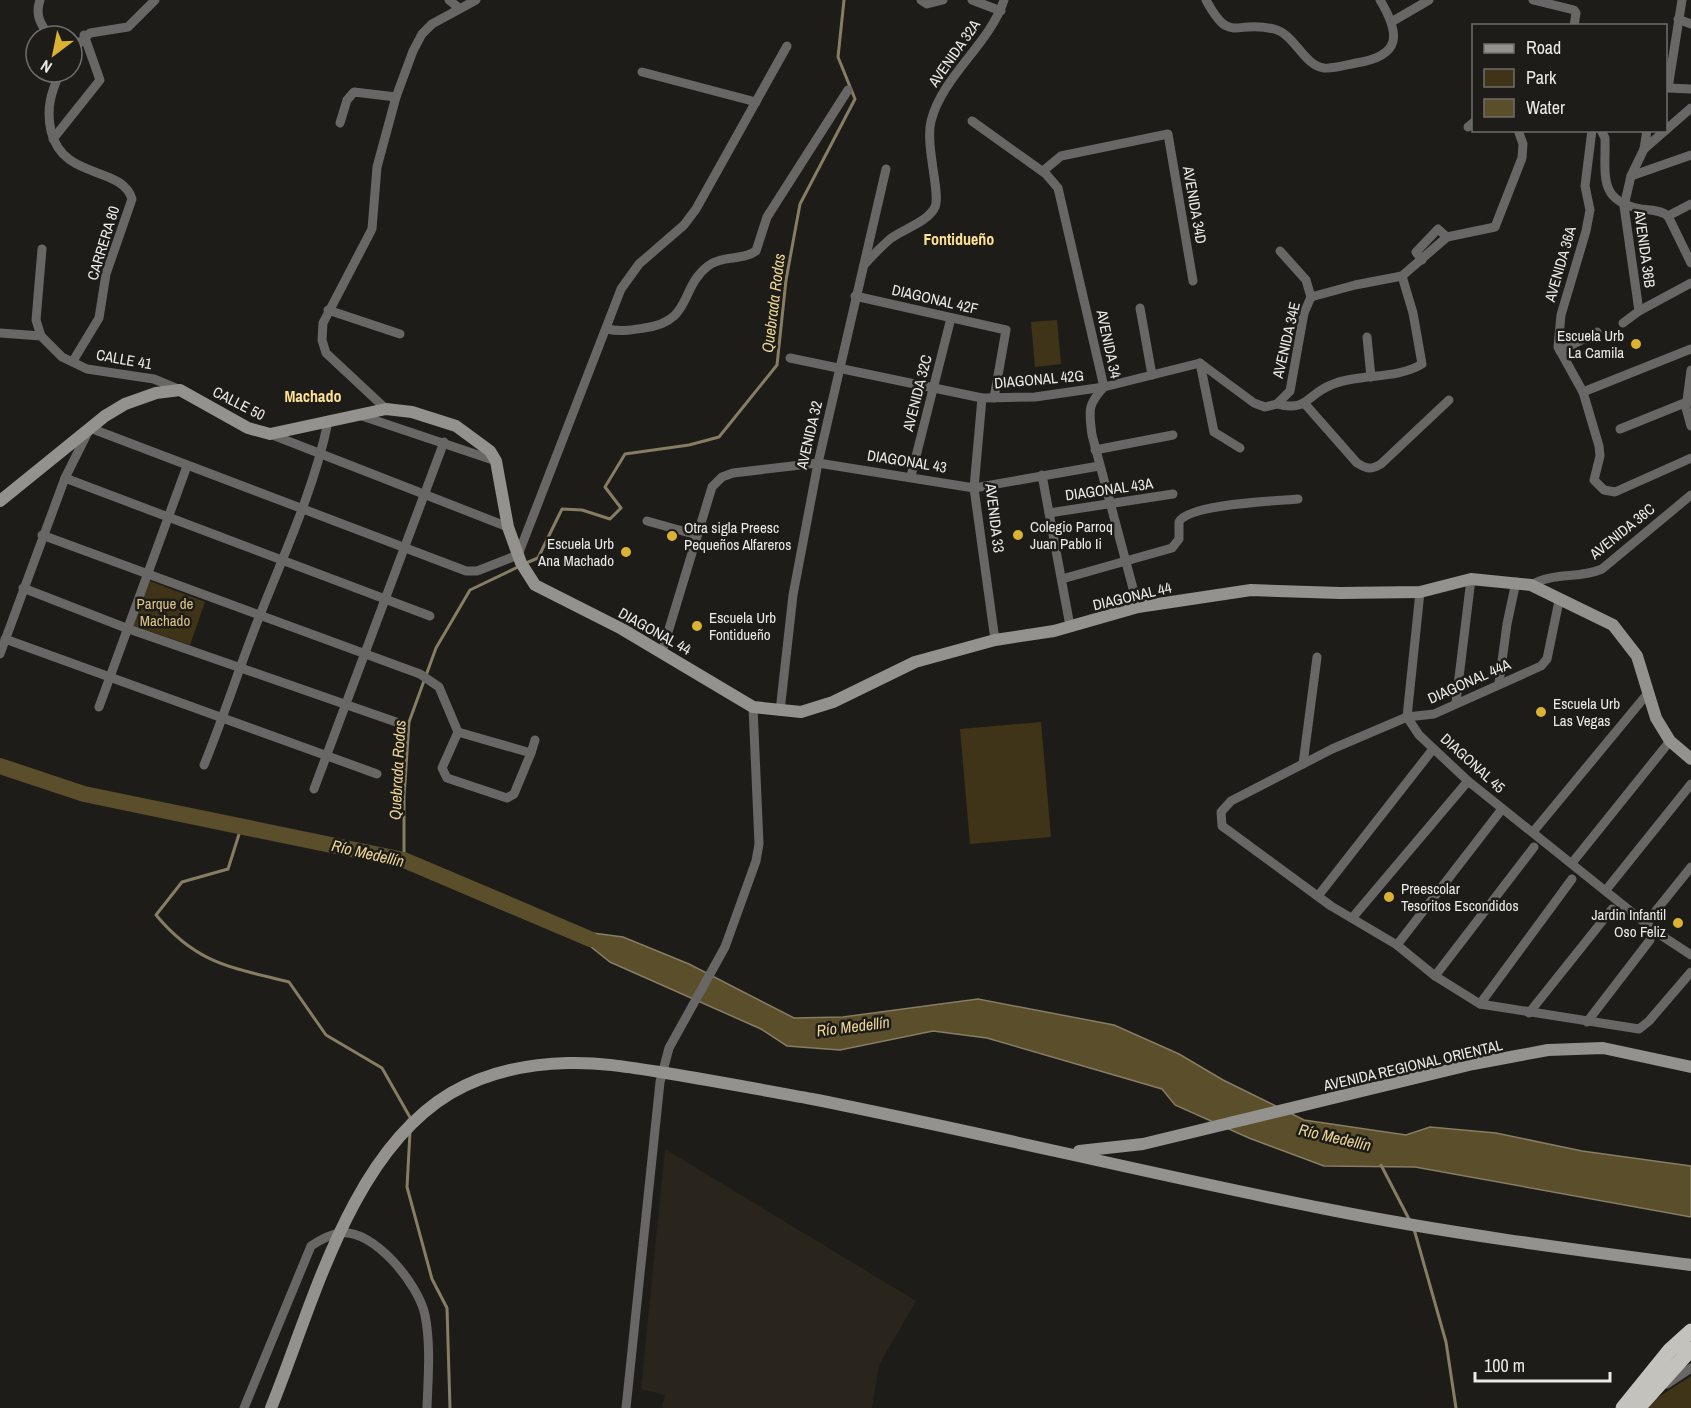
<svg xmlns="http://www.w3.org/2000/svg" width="1691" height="1408" font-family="'Archivo Narrow',sans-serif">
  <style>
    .built { fill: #29251c }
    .green { fill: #3f3417 }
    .water { fill: #5b4e2a; stroke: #867d63; stroke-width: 1.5 }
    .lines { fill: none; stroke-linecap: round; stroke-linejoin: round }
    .stream { stroke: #867d63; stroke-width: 3 }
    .river { stroke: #5b4e2a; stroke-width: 16 }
    .minor { stroke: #686765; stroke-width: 9 }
    .secondary { stroke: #93928e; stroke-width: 12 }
    .trunk { stroke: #c4c2bd; stroke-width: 15 }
    .poi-dot { fill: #dbb233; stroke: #1e1c19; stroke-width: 2 }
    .labels { text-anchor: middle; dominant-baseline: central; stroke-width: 5; stroke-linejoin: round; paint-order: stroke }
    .street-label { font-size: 15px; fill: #ebeae8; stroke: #1e1c19 }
    .poi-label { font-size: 15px; fill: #ebeae8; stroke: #1e1c19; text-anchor: start }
    .park-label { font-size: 15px; fill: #dbc486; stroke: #1e1c19 }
    .neighbourhood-label { font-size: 16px; font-weight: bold; fill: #fde194; stroke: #1e1c19 }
    .water-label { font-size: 16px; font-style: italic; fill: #ebd494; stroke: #1e1c19 }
  </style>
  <rect width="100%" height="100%" fill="#1e1c19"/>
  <path class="built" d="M665 1149 916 1301 879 1365 872 1408H666L662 1407 665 1395 641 1389Z"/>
  <g class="green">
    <path d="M1057 320 1061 364 1035 367 1031 322Z"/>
    <path d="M150 581 205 602 190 645 132 625Z"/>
    <path d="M1041 722 1051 837 970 844 960 729Z"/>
    <path d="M1691 1376V1408H1648L1654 1400Z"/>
  </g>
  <path class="water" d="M570 930 623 937 689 964 794 1018 843 1017 978 999 1114 1025 1179 1054 1223 1080 1304 1120 1406 1135 1430 1127 1496 1133 1582 1151 1691 1166V1217L1415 1167 1324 1166 1249 1138 1175 1105 1162 1089 987 1038 933 1031 840 1050 787 1046 761 1029 610 962Z"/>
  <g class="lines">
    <g class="stream">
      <path d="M526 563 538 558 562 509 582 510 610 519 621 508 605 487 625 454 689 445 719 437 777 365 786 280 800 204 855 99 838 57 844 0"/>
      <path d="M241 828 228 869 182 882 156 915C197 964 230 967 289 982L326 1035 382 1068 411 1119"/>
      <path d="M404 860V797L409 722 436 648 470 590 520 566"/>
      <path d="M410 1132 407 1187 432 1279 447 1308 450 1408"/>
      <path d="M1381 1165 1410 1221"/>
      <path d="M1414 1229 1446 1342 1456 1408"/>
    </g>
    <path class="river" d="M0 766 84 794 404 860 590 939"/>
    <g class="minor">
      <path d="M40 0C35 15 40 23 49 36"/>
      <path d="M449 0 459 8"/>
      <path d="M921 0 927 4 943 0"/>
      <path d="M972 0 1001 11"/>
      <path d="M1206 0C1231 46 1234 19 1274 29 1295 34 1303 65 1324 68 1333 69 1346 65 1356 63 1401 56 1401 35 1380 0"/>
      <path d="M1533 0 1574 10 1576 13 1574 26"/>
      <path d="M1682 0 1668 88 1691 89"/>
      <path d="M1678 19 1691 24"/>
      <path d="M1393 21 1429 0"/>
      <path d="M72 50 90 33 128 27 155 0"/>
      <path d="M60 72C51 93 46 108 51 131 63 181 122 165 132 199L106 274 99 318 73 361"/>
      <path d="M642 72 756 102"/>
      <path d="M972 121 1046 174 1058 188 1104 387C1087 405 1089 411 1092 435L1138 607"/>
      <path d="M340 123 347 100 354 92 396 97"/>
      <path d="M1468 127 1474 122"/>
      <path d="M1592 130 1585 186 1590 210 1586 231 1561 315 1558 347 1583 392 1599 446 1600 456 1594 480 1604 490 1615 492 1691 458"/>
      <path d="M1601 130 1605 138C1606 174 1597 201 1641 209 1650 210 1661 210 1668 216L1691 204"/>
      <path d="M53 139 100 80 84 35"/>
      <path d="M1644 149 1647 130"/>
      <path d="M1043 171 1061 156 1168 134 1193 281"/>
      <path d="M1631 176 1691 155"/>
      <path d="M1668 216 1691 263"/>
      <path d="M1422 260 1416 252 1438 229 1447 237"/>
      <path d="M864 265C872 256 881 247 890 239 903 229 928 222 935 207 941 194 925 146 931 121 943 75 989 45 1004 0"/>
      <path d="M855 296 1006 330 994 398"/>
      <path d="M1311 297 1355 285 1402 276 1447 237 1495 227 1522 158 1523 144 1518 130"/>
      <path d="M1140 308 1152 375"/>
      <path d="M328 310 400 334"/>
      <path d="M1639 311 1624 206 1631 176 1644 149 1691 108"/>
      <path d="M1623 323 1639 311 1691 283"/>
      <path d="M607 329C620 332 631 330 644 328 693 322 679 288 708 266 722 255 742 261 756 251L767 217 848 90"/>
      <path d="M0 333 41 336 62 357 87 369 154 379 178 389"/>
      <path d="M41 336 36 320 42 249"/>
      <path d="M1367 337 1371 377"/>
      <path d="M1560 351 1597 332"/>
      <path d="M790 358 982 398 1035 397 1104 387 1200 363 1254 403 1265 407 1277 404 1290 391 1304 313 1311 297 1306 280 1280 251"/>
      <path d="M1200 363 1214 432 1240 448"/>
      <path d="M1691 370 1686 408 1691 426"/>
      <path d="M1583 392 1691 349"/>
      <path d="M982 398 974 488 995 640"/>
      <path d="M1277 404C1308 412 1306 395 1331 385 1358 373 1396 380 1422 364L1413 313 1402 276"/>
      <path d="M1305 404 1357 463C1367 469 1371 470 1381 464L1449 400"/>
      <path d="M386 409 326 353 322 340 323 323 372 229 377 167 396 97 413 51 422 34 432 24 476 0"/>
      <path d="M362 416 496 461"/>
      <path d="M1620 429 1687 402"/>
      <path d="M270 434 508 527"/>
      <path d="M1095 450 1173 435"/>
      <path d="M1042 475 1070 626"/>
      <path d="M911 476 951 318"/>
      <path d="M65 478 430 616"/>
      <path d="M1049 513 1173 494"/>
      <path d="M647 521 697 535"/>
      <path d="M42 535 420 674 439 687 458 732 442 768 447 778 507 798 514 794 531 753"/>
      <path d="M1062 579 1172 548 1179 539V522C1188 504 1276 501 1298 499"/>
      <path d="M1531 585C1553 572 1579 579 1602 569L1691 495"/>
      <path d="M23 588 126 628 396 722"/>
      <path d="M1420 592 1407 717 1434 714 1541 666 1547 659 1559 601"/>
      <path d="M5 639 377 774"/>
      <path d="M662 652 712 487 722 477 733 473 818 463 974 488 1099 466"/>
      <path d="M0 654 65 478 90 428 466 571H477L518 555 621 289 639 264 684 225 696 209 787 46"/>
      <path d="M1499 683 1507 624 1516 582"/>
      <path d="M1456 702 1471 579"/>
      <path d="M99 707 187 466"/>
      <path d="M780 711 793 595 818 463 886 169"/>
      <path d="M458 732 531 753 535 740"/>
      <path d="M1303 764 1317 657"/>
      <path d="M204 765C224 716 240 665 260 615 285 552 314 489 328 422"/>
      <path d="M314 789 444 442"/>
      <path d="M1533 832 1648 693"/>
      <path d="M1572 863 1670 741"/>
      <path d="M1606 890 1691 784"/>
      <path d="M1318 896 1433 749"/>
      <path d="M1353 917 1468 781"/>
      <path d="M1646 923 1691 867"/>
      <path d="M1397 945 1502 809"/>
      <path d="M1691 955 1659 934 1468 781 1419 735 1407 717 1332 749 1231 801 1221 812 1222 826 1229 831 1331 906 1397 945 1435 976 1480 1004 1639 1029 1649 1021 1691 972"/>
      <path d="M1435 976 1534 847"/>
      <path d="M1480 1004 1572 879"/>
      <path d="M1529 1013 1612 909"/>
      <path d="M1587 1022 1650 940"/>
      <path d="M1667 1384 1691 1368"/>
      <path d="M244 1408 311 1246C320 1240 330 1234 341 1233 374 1229 419 1285 425 1315 431 1346 428 1377 427 1408"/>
      <path d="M626 1408 660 1082 669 1048 725 947 756 861 759 844 753 707"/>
    </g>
    <g class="secondary">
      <path d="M0 501 105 416 125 404 156 393 180 390 248 428 270 434 386 409 412 412 456 426 490 451 496 461 508 527 521 563 535 585 622 629 753 707 801 712 833 702 915 662 995 640 1054 631 1138 607 1251 590 1340 593 1420 592 1471 579 1531 585 1613 625 1637 656 1656 718 1670 741 1691 759"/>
      <path d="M1079 1151 1143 1144 1473 1064 1548 1050 1603 1048 1691 1067"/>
      <path d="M271 1408C313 1305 350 1153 451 1093 487 1072 527 1064 568 1063 601 1062 634 1068 666 1073 715 1081 763 1090 812 1099 984 1133 1154 1175 1326 1209 1446 1233 1569 1249 1691 1265"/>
    </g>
    <g class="trunk">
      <path d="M1623 1408 1670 1350 1691 1331"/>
      <path d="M1638 1408 1691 1349"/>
    </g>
  </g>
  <g class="poi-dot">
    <circle cx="1636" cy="344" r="6"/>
    <circle cx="1018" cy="535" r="6"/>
    <circle cx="672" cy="536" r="6"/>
    <circle cx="626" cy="552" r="6"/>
    <circle cx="697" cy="626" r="6"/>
    <circle cx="1541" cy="712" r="6"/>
    <circle cx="1389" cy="897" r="6"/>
    <circle cx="1678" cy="923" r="6"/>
  </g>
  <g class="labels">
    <g class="street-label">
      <text transform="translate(954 53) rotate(-55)">AVENIDA 32A</text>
      <text transform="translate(1195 205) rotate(80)">AVENIDA 34D</text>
      <text transform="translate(103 243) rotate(-73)">CARRERA 80</text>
      <text transform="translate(1645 249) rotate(82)">AVENIDA 36B</text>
      <text transform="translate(1560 264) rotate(-74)">AVENIDA 36A</text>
      <text transform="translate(935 299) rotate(13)">DIAGONAL 42F</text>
      <text transform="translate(1286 340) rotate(-77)">AVENIDA 34E</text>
      <text transform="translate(1109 344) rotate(78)">AVENIDA 34</text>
      <text transform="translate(124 359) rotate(10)">CALLE 41</text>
      <text transform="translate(1039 379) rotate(-5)">DIAGONAL 42G</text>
      <text transform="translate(917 393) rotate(-76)">AVENIDA 32C</text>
      <text transform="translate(239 403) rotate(27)">CALLE 50</text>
      <text transform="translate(809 435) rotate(-77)">AVENIDA 32</text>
      <text transform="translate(907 461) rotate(9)">DIAGONAL 43</text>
      <text transform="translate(1109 489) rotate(-8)">DIAGONAL 43A</text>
      <text transform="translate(995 518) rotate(83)">AVENIDA 33</text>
      <text transform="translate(1622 531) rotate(-39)">AVENIDA 36C</text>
      <text transform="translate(1132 596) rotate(-13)">DIAGONAL 44</text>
      <text transform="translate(655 631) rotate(29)">DIAGONAL 44</text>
      <text transform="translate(1469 681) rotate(-24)">DIAGONAL 44A</text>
      <text transform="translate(1473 763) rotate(42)">DIAGONAL 45</text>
      <text transform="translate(1413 1065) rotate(-13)">AVENIDA REGIONAL ORIENTAL</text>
    </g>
    <g class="poi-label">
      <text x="1624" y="335" text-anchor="end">Escuela Urb<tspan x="1624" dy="17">La Camila</tspan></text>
      <text x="1030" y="526">Colegio Parroq<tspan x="1030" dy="17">Juan Pablo Ii</tspan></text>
      <text x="684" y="527">Otra sigla Preesc<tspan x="684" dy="17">Pequeños Alfareros</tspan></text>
      <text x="614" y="543" text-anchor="end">Escuela Urb<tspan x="614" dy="17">Ana Machado</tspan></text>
      <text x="709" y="617">Escuela Urb<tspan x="709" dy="17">Fontidueño</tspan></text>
      <text x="1553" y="703">Escuela Urb<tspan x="1553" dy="17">Las Vegas</tspan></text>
      <text x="1401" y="888">Preescolar<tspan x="1401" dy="17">Tesoritos Escondidos</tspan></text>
      <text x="1666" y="914" text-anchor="end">Jardin Infantil<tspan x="1666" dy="17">Oso Feliz</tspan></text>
    </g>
    <g class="park-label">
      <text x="165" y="603">Parque de<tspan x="165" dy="17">Machado</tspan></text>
    </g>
    <g class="neighbourhood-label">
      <text x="959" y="239">Fontidueño</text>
      <text x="313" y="396">Machado</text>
    </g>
    <g class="water-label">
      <text transform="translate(773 303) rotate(-83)">Quebrada Rodas</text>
      <text transform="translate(397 770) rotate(-87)">Quebrada Rodas</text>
      <text transform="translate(368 853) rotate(13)">Río Medellín</text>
      <text transform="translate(853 1026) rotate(-7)">Río Medellín</text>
      <text transform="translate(1335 1137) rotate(13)">Río Medellín</text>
    </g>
  </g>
  <rect x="1472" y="24" width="195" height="108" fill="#1e1c19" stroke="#706e6c" stroke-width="1.5"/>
  <rect x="1484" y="44" width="30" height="9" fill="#93928e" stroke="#706e6c" stroke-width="1.5"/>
  <text x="1526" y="54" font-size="18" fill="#ebeae8">Road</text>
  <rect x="1484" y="69" width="30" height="18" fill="#3f3417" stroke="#706e6c" stroke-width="1.5"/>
  <text x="1526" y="84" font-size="18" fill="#ebeae8">Park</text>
  <rect x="1484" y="99" width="30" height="18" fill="#5b4e2a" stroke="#706e6c" stroke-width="1.5"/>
  <text x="1526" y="114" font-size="18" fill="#ebeae8">Water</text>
  <g transform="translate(54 54) rotate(212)"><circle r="28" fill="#1e1c19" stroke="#706e6c" stroke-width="1.5"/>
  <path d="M0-4.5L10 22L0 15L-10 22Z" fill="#dbb233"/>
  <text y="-9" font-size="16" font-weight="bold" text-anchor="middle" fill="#ebeae8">N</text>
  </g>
  <path d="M1475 1372v9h135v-9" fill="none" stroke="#ebeae8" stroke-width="3"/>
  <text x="1484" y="1372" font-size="18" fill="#ebeae8" stroke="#1e1c19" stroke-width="4.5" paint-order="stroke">100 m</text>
</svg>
